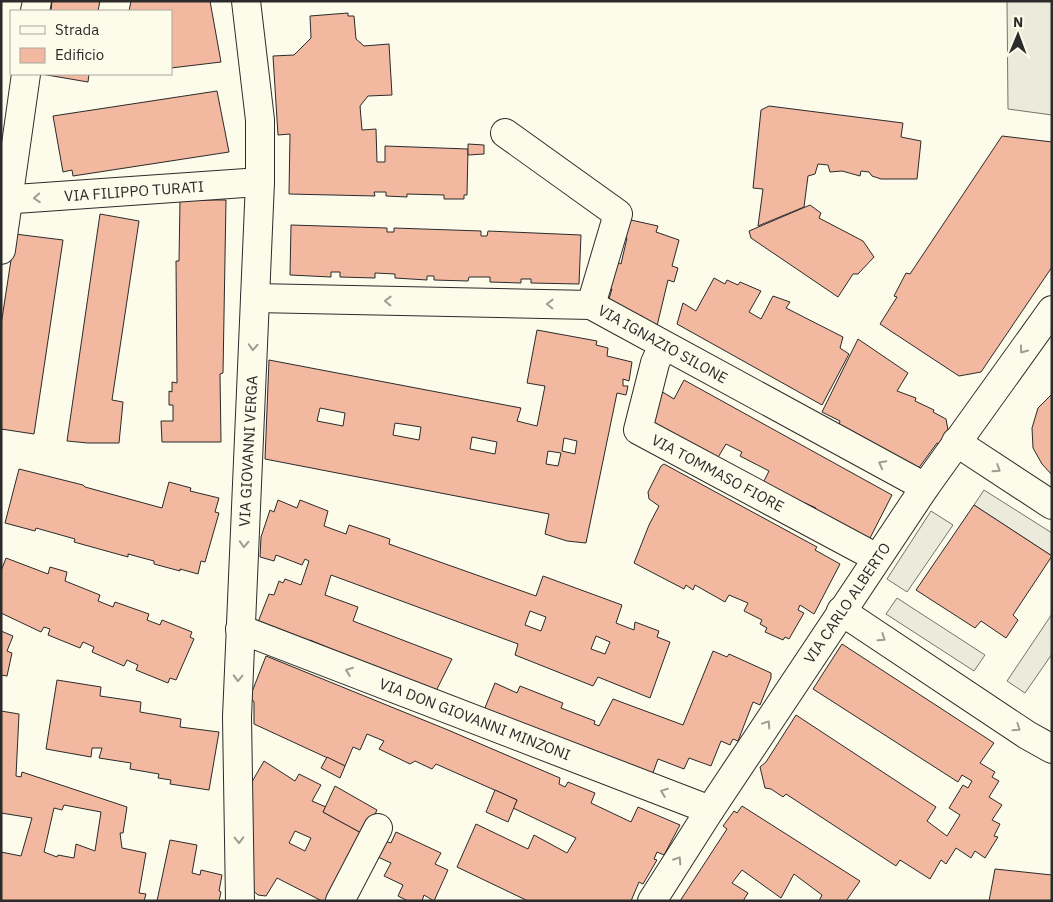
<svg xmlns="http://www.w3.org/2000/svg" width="1053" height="902" font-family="'IBM Plex Sans',sans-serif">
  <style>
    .parking { fill: #eceadb; stroke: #74746e }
    .building { fill: #f2b8a0; stroke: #2b2b2b; fill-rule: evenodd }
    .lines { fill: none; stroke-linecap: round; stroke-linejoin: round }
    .minor-casing { stroke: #2b2b2b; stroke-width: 30 }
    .major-casing { stroke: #2b2b2b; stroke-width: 30 }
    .minor { stroke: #fdfbea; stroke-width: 28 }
    .major { stroke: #fdfbea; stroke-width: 28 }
    .oneway { stroke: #9e9d94 }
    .labels { text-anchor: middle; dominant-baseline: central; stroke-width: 4; stroke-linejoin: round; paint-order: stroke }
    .street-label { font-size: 15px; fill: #2b2b2b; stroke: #fdfbea }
  </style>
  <rect width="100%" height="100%" fill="#fdfbea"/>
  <g class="parking">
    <path d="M1007 1H1052V115L1008 109Z"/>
    <path d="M984 490 1052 533V556L974 505Z"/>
    <path d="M931 511 953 525 907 592 887 579Z"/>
    <path d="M897 598 985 655 974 671 886 614Z"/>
    <path d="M1052 614V654L1025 693 1007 681Z"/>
  </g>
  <g class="building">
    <path d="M52 1H100L98 11H51Z"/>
    <path d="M131 1H210L221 62 171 68V11H129Z"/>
    <path d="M348 13V16H354L356 39 364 46 389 44 392 95 368 96 360 106 362 130 376 129 377 162H385V146L468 149 467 195H464V199H444V195L407 194V197L386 196V192H374L375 196 289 194 290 134 278 135 273 56 294 55 311 38 310 16Z"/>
    <path d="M41 74H89L88 82Z"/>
    <path d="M217 91 229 152 73 176 72 170 63 172 53 116Z"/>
    <path d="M769 106 903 123 901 137 921 141 917 179H881L872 176 869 172 861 171 860 176 842 171 830 172 828 165 818 164 815 174 808 176 804 207 758 226 763 189 753 188 761 110Z"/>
    <path d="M1002 136 1052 142V267L981 372 959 376 880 324 897 297 894 296 906 273 910 274Z"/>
    <path d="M468 144 484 145V154L468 155Z"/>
    <path d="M180 200H226L223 373 220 374 221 442H162L161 421H173V405H169V391L172 392V382L177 383 176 261H179Z"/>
    <path d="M810 205 821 213 819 218 863 241 874 257 858 274H853L838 297 751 238 749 231Z"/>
    <path d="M100 214 139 221 112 400 123 402 119 443H88L67 441Z"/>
    <path d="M622 218 658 226 656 232 679 240 672 266 678 268 674 282 668 280 657 326 641 323 642 316 623 312 624 307 608 302 612 289 606 288 615 261 621 264 627 238 617 235Z"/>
    <path d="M291 225 387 228V232H394V228L481 231V236H487L488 231 581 235 579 284 531 283V279H521V283L490 282V277H469L468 281 434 280V276H427V280L395 278V274L375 273V278L340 277V272H331V277L290 275Z"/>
    <path d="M15 234 63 240 34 434 1 429V325Z"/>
    <path d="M714 278 725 284 727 280 738 285 740 282 761 291 749 312 761 319 773 296 790 302 786 308 843 337 840 348 849 354 822 405 677 324 683 303 696 311Z"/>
    <path d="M537 330 597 341 596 345 608 348 607 356 632 362 629 381 623 379V386H628L626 395 617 393 586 543 567 541 545 534 549 514 265 459 269 360 521 408 517 421 537 426 545 386 527 383ZM320 408 345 413 343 426 317 421ZM395 423 421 427 419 440 393 435ZM472 437 497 442 495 454 470 449ZM564 438 577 441 575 454 562 451ZM548 451 561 453 558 466 546 464Z"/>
    <path d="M858 339 908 373 897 391 916 398 915 401 934 410 933 412 946 419 948 430 939 444 937 443 918 469 854 437 856 433 839 425 840 421 822 412Z"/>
    <path d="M684 380 892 495 869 540 814 511 816 508 805 503 803 504 763 483 769 471 740 456 742 452 726 444 717 459 647 421 656 388 674 399Z"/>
    <path d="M1052 394V475L1042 464 1033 448 1032 428 1038 408Z"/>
    <path d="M664 464 817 547 815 550 840 564 814 614 800 605 798 610 804 613 789 639 785 637 783 640 765 632 767 628 760 624 762 620 744 611 748 603 729 595 725 602 695 585 693 590 686 585 684 589 634 563 649 525 659 506 649 499 648 492 661 466Z"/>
    <path d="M19 469 83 485 85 487 162 508 169 482 191 488 190 491 219 498 215 512 219 513 205 562 201 561 198 574 180 569V571L154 564V561L128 554V557L74 542 75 539 36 528 35 531 5 523Z"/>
    <path d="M278 500 297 508 300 500 328 511 324 526 346 534 349 525 390 539 389 544 536 596 543 576 622 605 616 623 634 630 635 622 659 631 657 637 670 642 650 698 598 677 593 686 515 655 518 644 331 575 325 595 358 607 353 621 452 659 435 693 310 640 307 644 258 622 269 594 274 595 279 581 283 583 285 579 301 585 309 561 305 559 302 565 276 555 274 561 260 557 261 537 270 510 274 512ZM530 611 546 617 541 631 525 625ZM596 636 610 642 605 654 591 649Z"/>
    <path d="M974 505 1052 556 1013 615 1018 620 1006 638 981 621 975 628 916 590Z"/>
    <path d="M6 558 48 574 50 567 67 572 65 581 100 595 98 601 113 607 115 602 149 614 147 620 160 625 162 620 192 632 190 637 194 639 176 680 170 678 168 683 136 670 138 665 127 660 124 666 92 652 94 647 83 642 80 648 48 635 50 629 44 627 41 632 1 613V571Z"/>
    <path d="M1 631 13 636 7 651 12 653 7 676 1 675Z"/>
    <path d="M842 644 994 743 980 763 995 772 992 777 999 781 989 797 1002 805 992 820 1000 824 994 836 998 837 985 858 975 851 971 858 956 848 946 864 941 860 930 879 900 860 896 866 786 794 783 797 771 789 765 788 760 767 766 762 796 715 936 807 927 821 947 836 960 815 949 808 963 785 968 788 972 781 962 775 958 782 813 689Z"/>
    <path d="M713 651 727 657 729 654 771 673V678L760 705 753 702 738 741 733 739 730 745 721 741 711 766 689 758 684 769 658 759 650 781 482 715 495 683 517 693 520 686 563 703 561 708 595 721 594 724 599 726 613 699 683 725Z"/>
    <path d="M266 656 448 730 560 778 559 784 565 787 568 782 595 793 591 803 631 822 638 807 680 825 664 855 657 852 654 859 657 860 643 884 639 882 631 901H528L457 867 476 824 528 849 534 835 567 853 576 838 513 808 517 800 436 764 432 769 415 761 410 764 379 749 384 741 367 734 360 750 353 747 345 766 254 724V702L250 697Z"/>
    <path d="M57 680 101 687 100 696 141 702 140 712 181 719 180 727 219 732 209 790 170 784 171 780 158 778 159 774 130 769 131 763 99 758 102 748H92L91 757 46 749Z"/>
    <path d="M1 711 19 714 16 776 21 777 22 772 127 807 123 833H120L122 848 146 853 139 893 146 894 144 901H1V852L21 856 32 818 1 813ZM64 805 101 812 95 851 76 844 74 858 58 855 57 857 44 852 54 808 62 810Z"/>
    <path d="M327 757 345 766 340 778 321 768Z"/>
    <path d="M264 761 295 781 299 774 321 785 312 801 326 807 323 812 365 835 332 901H322L277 878 266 896 258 895 250 888 249 787ZM295 831 311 838 305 851 289 843Z"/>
    <path d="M335 786 377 810 365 835 323 812Z"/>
    <path d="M495 790 517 800 508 822 486 812Z"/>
    <path d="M742 806 860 881 846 901H819L822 895 794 874 781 898 742 870 732 883 748 893 743 901H680L727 829 723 826 734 811 737 813Z"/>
    <path d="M396 832 441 853 435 864 448 870 434 901 424 895 422 901H408L398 896 403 885 384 876 391 863 378 857 385 841 391 843Z"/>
    <path d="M170 840 197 845 192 873 200 875 201 870 222 875 219 891 221 892 219 901H157Z"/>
    <path d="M995 869 1052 875V901H989Z"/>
  </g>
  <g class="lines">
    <defs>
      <g id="minor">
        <path d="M505 133 618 214 591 305"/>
        <path d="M1 200 260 182"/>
        <path d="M255 298 591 305 925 487"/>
        <path d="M663 345 655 363 638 430 877 558"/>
        <path d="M956 442 1052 505"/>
        <path d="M841 611 1027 735 1052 749"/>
        <path d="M240 629 710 810"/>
        <path d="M240 901 237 717 260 182V120L246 1"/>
        <path d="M340 901 378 828"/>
        <path d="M652 901 710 810 925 487 1052 310"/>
      </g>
      <g id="major">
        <path d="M35 11 37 1"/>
        <path d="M1 250 26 74"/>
      </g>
    </defs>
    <use href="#minor" class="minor-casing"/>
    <use href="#major" class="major-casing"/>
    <use href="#minor" class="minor"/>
    <use href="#major" class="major"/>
  </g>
  <defs><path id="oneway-chevron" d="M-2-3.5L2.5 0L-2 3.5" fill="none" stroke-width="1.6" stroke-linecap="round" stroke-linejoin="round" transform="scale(1.25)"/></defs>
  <g class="oneway">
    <use href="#oneway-chevron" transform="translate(37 198) rotate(176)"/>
    <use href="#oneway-chevron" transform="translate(388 301) rotate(-179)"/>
    <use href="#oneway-chevron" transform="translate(550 304) rotate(-179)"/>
    <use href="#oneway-chevron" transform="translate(253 347) rotate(93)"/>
    <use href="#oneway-chevron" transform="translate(1023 350) rotate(126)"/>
    <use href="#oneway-chevron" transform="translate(882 464) rotate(-152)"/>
    <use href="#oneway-chevron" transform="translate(997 469) rotate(33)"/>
    <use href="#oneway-chevron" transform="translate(244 544) rotate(93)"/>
    <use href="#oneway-chevron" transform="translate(882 638) rotate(34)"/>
    <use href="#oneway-chevron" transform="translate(349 671) rotate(-159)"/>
    <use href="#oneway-chevron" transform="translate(238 678) rotate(92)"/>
    <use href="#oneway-chevron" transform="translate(767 724) rotate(-56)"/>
    <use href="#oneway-chevron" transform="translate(1017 728) rotate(34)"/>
    <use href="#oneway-chevron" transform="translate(664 792) rotate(-159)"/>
    <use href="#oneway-chevron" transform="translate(239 840) rotate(89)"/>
    <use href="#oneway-chevron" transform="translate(678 860) rotate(-57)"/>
  </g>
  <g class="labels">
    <g class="street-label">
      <text transform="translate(134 191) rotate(-4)">VIA FILIPPO TURATI</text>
      <text transform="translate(663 344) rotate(29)">VIA IGNAZIO SILONE</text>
      <text transform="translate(248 451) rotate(-87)">VIA GIOVANNI VERGA</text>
      <text transform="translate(718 473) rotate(28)">VIA TOMMASO FIORE</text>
      <text transform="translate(847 603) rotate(-56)">VIA CARLO ALBERTO</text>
      <text transform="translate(475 719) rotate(21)">VIA DON GIOVANNI MINZONI</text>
    </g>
  </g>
  <rect width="1053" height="902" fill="none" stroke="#2b2b2b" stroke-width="5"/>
  <rect x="10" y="10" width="162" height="65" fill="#fdfbea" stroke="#a9a89e"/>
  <rect x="20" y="26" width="25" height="8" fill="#fdfbea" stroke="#a9a89e"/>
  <text x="55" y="35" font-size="15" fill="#2b2b2b">Strada</text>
  <rect x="20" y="48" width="25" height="15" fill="#f2b8a0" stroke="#a9a89e"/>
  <text x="55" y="60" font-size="15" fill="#2b2b2b">Edificio</text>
  <g transform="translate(1018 35) rotate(1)" stroke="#fdfbea" stroke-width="4" paint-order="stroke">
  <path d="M0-4L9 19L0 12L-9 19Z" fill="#2b2b2b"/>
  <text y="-8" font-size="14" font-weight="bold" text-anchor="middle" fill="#2b2b2b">N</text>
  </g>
</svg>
